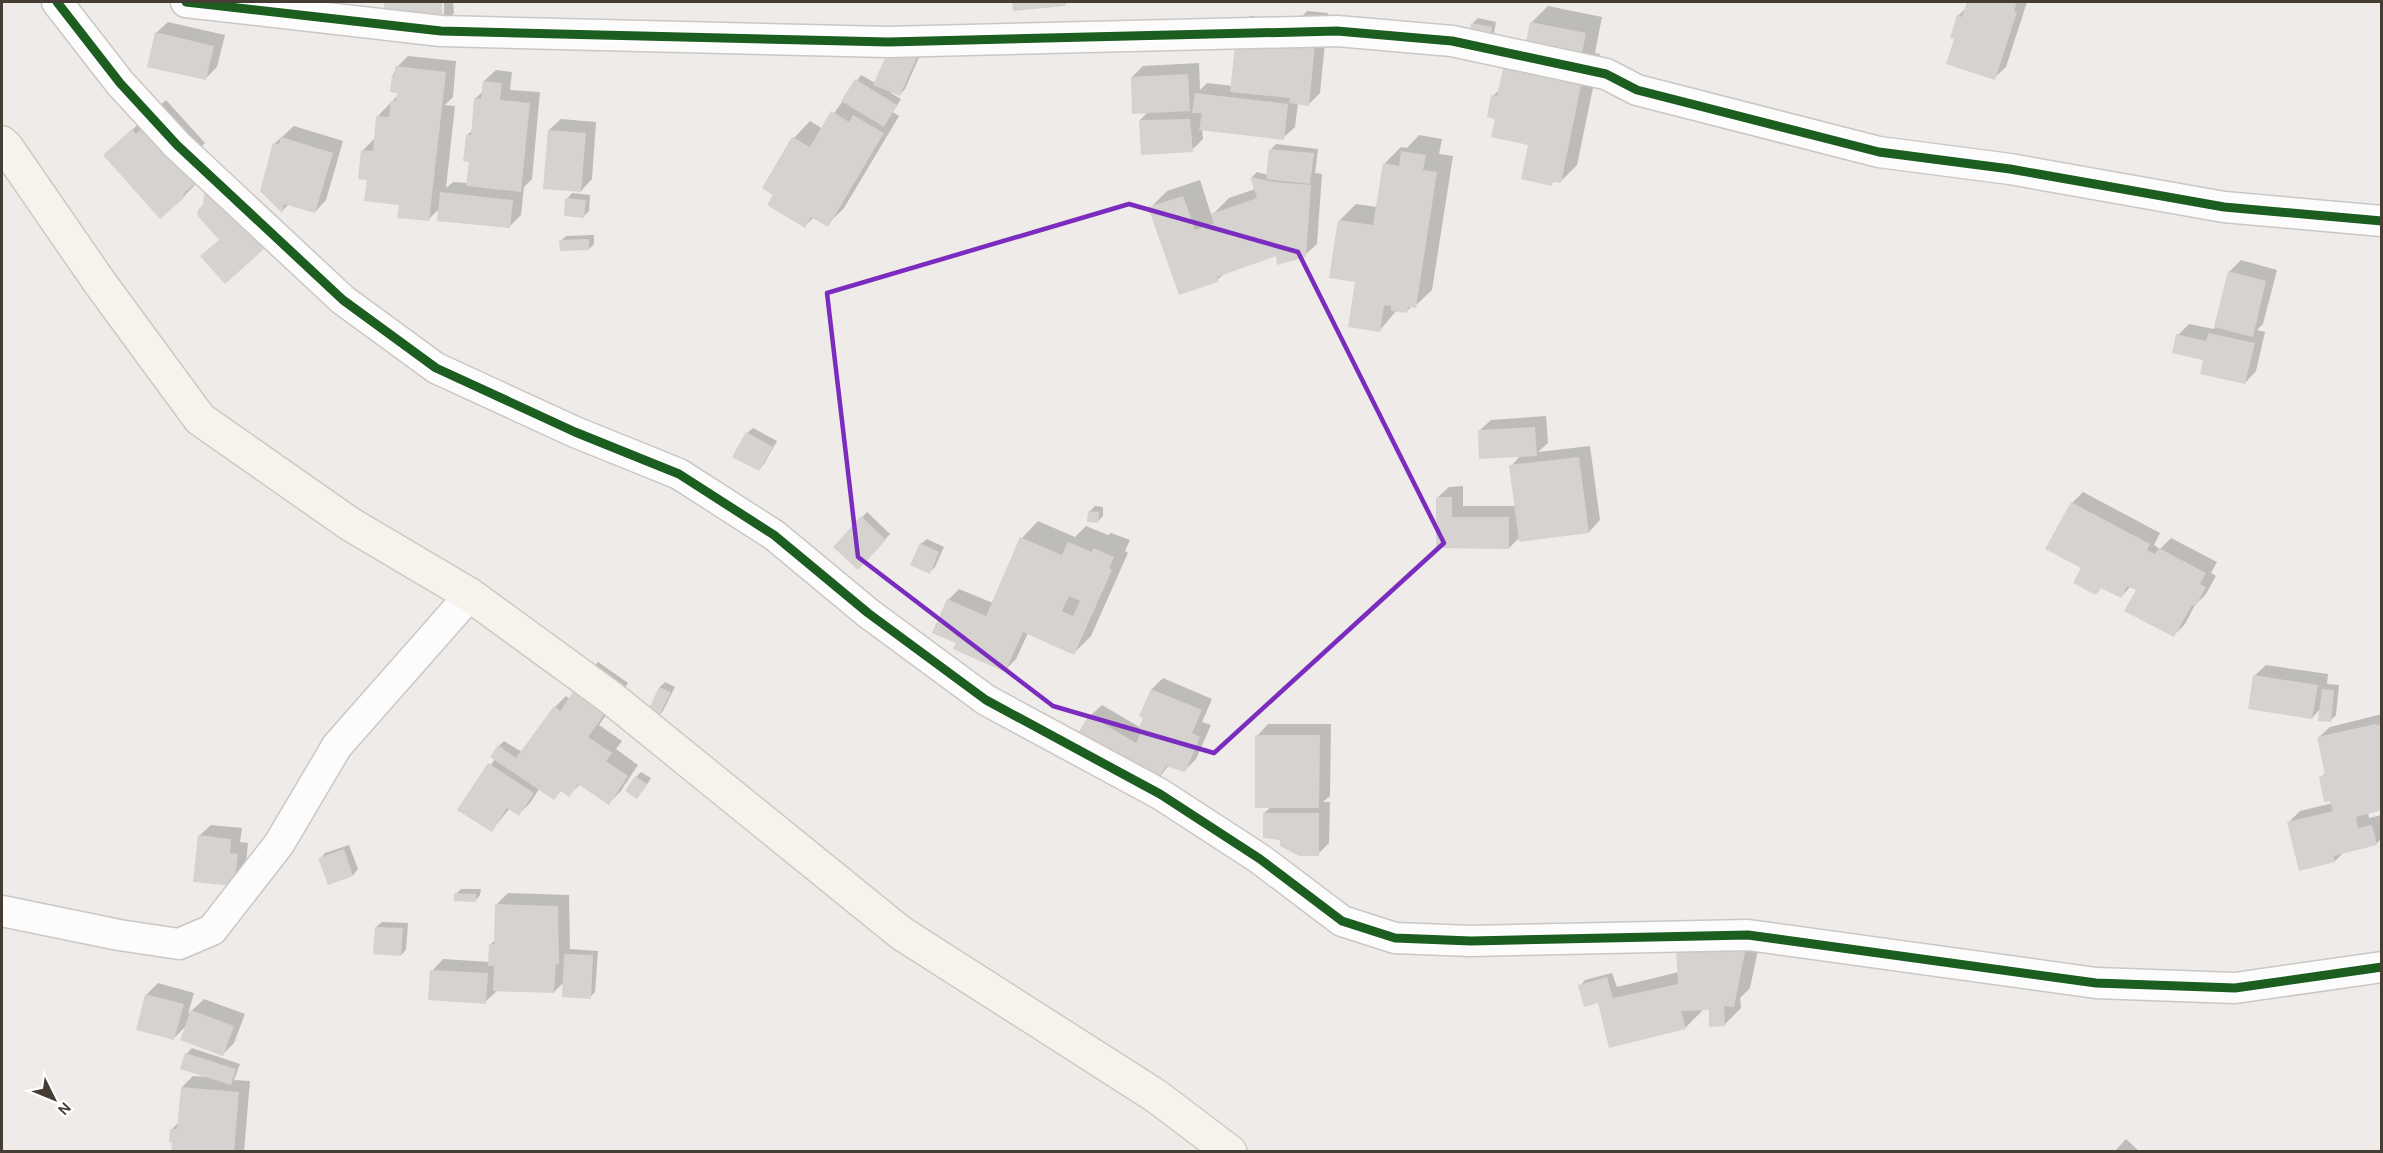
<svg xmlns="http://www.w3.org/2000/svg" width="2383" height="1153" font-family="Karla,sans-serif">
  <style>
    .shadow { fill: #0003 }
    .building { fill: #d6d2cf; fill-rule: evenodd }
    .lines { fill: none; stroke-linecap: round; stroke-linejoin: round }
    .street-casing { stroke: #cbc7c4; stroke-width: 33 }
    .secondary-casing { stroke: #d0c9c0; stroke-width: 36 }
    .street { stroke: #fcfcfc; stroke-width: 30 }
    .secondary { stroke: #f6f3ed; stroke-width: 33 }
    .cycleway-casing { stroke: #fff; stroke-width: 13 }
    .cycleway { stroke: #1b5e20; stroke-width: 9 }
    .marked { fill: none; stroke: #7b2cbf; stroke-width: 4.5; stroke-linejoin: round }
  </style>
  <rect width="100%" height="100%" fill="#eeebe8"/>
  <g class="shadow">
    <path d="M386 2H441V15H444V2H453L454 13 443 24 386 18Z"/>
    <path d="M1014 2H1068L1064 5 1014 9Z"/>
    <path d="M1968 2H2027L2006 67 1994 78 1956 38 1958 16 1966 8Z"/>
    <path d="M1548 6 1602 17 1595 53 1600 54 1577 165 1560 182 1555 181 1551 184 1530 143 1496 118 1493 96 1501 88 1505 70 1521 53 1525 54 1532 22Z"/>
    <path d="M1307 11 1328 13 1320 93 1309 104 1298 103 1295 127 1283 138 1202 128 1203 139 1192 150 1140 120 1149 111 1132 77 1143 66 1199 63 1200 90 1207 83 1233 86 1239 27 1250 16 1299 20Z"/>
    <path d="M1478 18 1496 22 1491 50 1472 24Z"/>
    <path d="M168 22 225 35 217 67 206 78 156 33Z"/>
    <path d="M925 44 905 89 900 95 892 91 891 93 901 99 893 112 899 116 844 208 827 225 814 217 805 226 775 194 794 138 810 121 823 129 861 75 875 83Z"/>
    <path d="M408 56 456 61 453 97 445 105 455 106 446 188 453 182 468 183 470 160 467 135 473 130 475 99 483 91 484 81 496 70 512 72 510 90 540 92 532 179 524 187 521 215 509 227 440 208 428 220 401 203 368 179 362 151 376 137 378 116 398 95 393 75 397 67Z"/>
    <path d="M166 100 205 143 201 147 193 183 195 185 184 196 116 144Z"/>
    <path d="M561 119 596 122 592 179 581 191 549 130Z"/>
    <path d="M294 126 343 141 326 200 315 212 289 204 282 211 274 144Z"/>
    <path d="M1419 135 1442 139 1439 154 1453 156 1432 290 1415 306H1412L1406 312 1397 310 1380 330 1357 281 1340 220 1356 204 1377 207 1384 164 1401 147 1407 148Z"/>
    <path d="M1276 144 1318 149 1315 173 1322 174 1317 244 1305 255H1276L1225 273 1217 280 1150 208 1167 191 1200 180 1211 214 1214 213 1229 198 1255 189 1252 177 1257 172 1268 175 1271 149Z"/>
    <path d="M572 193 590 195 589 211 584 216 567 199Z"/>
    <path d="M594 235V244L589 249 561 241 566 236Z"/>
    <path d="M2241 260 2277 270 2263 324 2257 330 2265 332 2256 371 2245 383 2205 358 2178 335 2189 324 2214 329 2215 327 2229 272Z"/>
    <path d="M1546 416 1548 443 1538 452 1590 446 1600 520 1589 532 1520 537 1509 548 1437 547V498L1449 487 1463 486V506H1516L1511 466 1521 455 1479 431 1491 420Z"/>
    <path d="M753 428 777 441 764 464 759 470 747 433Z"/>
    <path d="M2083 492 2160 533 2154 545 2160 549 2171 538 2217 562 2211 573 2216 576 2206 594 2195 605 2185 624 2174 635 2141 584 2131 586 2121 597 2102 587 2096 593 2083 568 2072 503Z"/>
    <path d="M1095 506 1103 507V516L1098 521 1089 512Z"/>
    <path d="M867 512 890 534 858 568 835 547Z"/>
    <path d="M1038 521 1075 537 1086 526 1108 535 1111 533 1130 540 1125 551 1128 553 1091 636 1074 653 1028 633 1016 659 1005 670 958 642 948 600 959 589 993 603 1022 538Z"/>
    <path d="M927 539 944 547 935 567 930 572 921 544Z"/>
    <path d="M598 662 628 683 599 725 622 741 616 749 638 765 620 792 609 803 580 784 569 795 562 790 539 789 530 803 519 814 510 808 492 830 460 810 495 759 499 746 504 741 522 752 555 707 566 696 570 699 587 674Z"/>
    <path d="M2266 665 2328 674 2327 684 2339 685 2336 715 2330 721 2321 708 2312 718 2254 676Z"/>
    <path d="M1163 678 1212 699 1202 722 1211 725 1196 759 1185 770 1169 765 1155 783 1090 716 1102 705 1141 728 1152 689Z"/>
    <path d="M665 682 675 687 663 711 658 717 660 687Z"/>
    <path d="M2382 714V809L2368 812 2369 818 2382 815V838L2376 844 2344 852 2335 861 2289 822 2300 811 2333 803 2320 778 2326 772 2318 738 2330 727Z"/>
    <path d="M1268 724H1331L1330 796 1323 802H1330L1329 843 1318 854 1281 839 1264 813 1271 807 1257 736Z"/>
    <path d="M641 772 651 778 642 792 636 777Z"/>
    <path d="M211 825 242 828 240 842 248 843 245 873 234 885 199 836Z"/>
    <path d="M349 845 358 869 353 875 329 883 320 859 325 853Z"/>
    <path d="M461 889H481L480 895 475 901 456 894Z"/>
    <path d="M508 893 569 895 570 949 598 951 595 992 590 997 564 982 554 992 497 991 485 1002 432 971 443 959 490 962V945L495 940 497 904Z"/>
    <path d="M1764 921 1750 988 1740 998 1741 1008 1724 1025 1710 1008 1701 1009 1702 1011 1685 1028 1600 1004 1580 986 1585 980 1612 973 1617 987 1679 972 1708 925Z"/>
    <path d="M382 922 408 923 406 950 401 955 376 927Z"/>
    <path d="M158 983 194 993 188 1014 204 999 245 1014 234 1043 223 1054 187 1025 173 1039 138 1029 147 994Z"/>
    <path d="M192 1048 240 1064 234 1080 250 1081 244 1152H172V1129L179 1122 182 1087 193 1076 208 1077 182 1068 187 1053Z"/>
    <path d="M2126 1139 2140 1152H2114Z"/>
  </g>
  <g class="building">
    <path d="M384 2H442L443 25 385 20Z"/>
    <path d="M1012 2H1065V6L1013 11Z"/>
    <path d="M1967 2H2017L2014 11 2017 12 1995 80 1946 64 1954 39 1950 38 1957 15 1962 17Z"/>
    <path d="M1530 22 1586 33 1579 70 1584 71 1561 183 1553 182 1552 186 1521 179 1528 145 1491 137 1495 119 1487 117 1491 95 1497 96 1503 69 1520 72Z"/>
    <path d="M1471 23 1492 27 1487 57 1466 54Z"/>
    <path d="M1317 24 1309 106 1289 103 1290 98 1230 92 1237 26Z"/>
    <path d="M155 32 214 46 206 80 147 67Z"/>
    <path d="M921 48 900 96 873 85 889 49Z"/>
    <path d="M395 66 446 72 429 221 397 218 399 205 364 201 367 180 358 179 361 150 373 151 376 116 389 117 391 101H396L397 93 390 92 392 75H395Z"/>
    <path d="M1188 74 1190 111 1132 114 1131 77Z"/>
    <path d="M855 79 897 105 884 127 841 101Z"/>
    <path d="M483 81 502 83 500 100 530 103 521 192 466 186 469 162 463 161 466 135H471L474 98 481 99Z"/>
    <path d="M1195 93 1288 104 1284 140 1199 130 1202 113H1192Z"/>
    <path d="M831 111 849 122 853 115 884 133 828 227 811 217 805 228 767 205 773 195 762 188 792 137 810 147Z"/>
    <path d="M1190 119 1193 152 1141 155 1139 120Z"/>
    <path d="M150 121 197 182 183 194 185 197 160 219 103 155 132 129 136 134Z"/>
    <path d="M548 130 586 133 581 192 543 189Z"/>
    <path d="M281 137 333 153 315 213 284 204 282 213 260 191 273 143 279 144Z"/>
    <path d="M1269 149 1314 153 1310 184 1266 179Z"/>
    <path d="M1401 151 1426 155 1423 170 1437 172 1416 308 1408 307 1407 313 1391 311V306L1384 305 1380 332 1348 327 1355 282 1329 278 1338 220 1373 225 1383 163 1399 166Z"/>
    <path d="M206 175 265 244 263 247 264 249 225 284 200 256 219 240 197 215 198 210 203 205Z"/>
    <path d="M1250 177 1275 182 1311 185 1306 257 1277 265 1276 256 1217 277 1218 282 1179 295 1148 207 1183 196 1195 230 1214 223 1211 214 1257 198Z"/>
    <path d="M440 192 513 200 510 228 437 221Z"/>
    <path d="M565 198 586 200 584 218 564 216Z"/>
    <path d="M589 239V250L560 251 559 240Z"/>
    <path d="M2228 271 2266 281 2253 337 2214 327Z"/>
    <path d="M2208 333 2255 343 2245 384 2200 374 2203 360 2172 353 2176 334 2206 341Z"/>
    <path d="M1535 427 1537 456 1479 459 1478 430Z"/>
    <path d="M746 432 773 447 759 471 732 457Z"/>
    <path d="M1579 457 1589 533 1519 542 1509 465Z"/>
    <path d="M1436 497H1452V517H1509V549L1436 548Z"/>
    <path d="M2071 502 2150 544 2147 550 2155 554 2159 548 2206 573 2200 584 2206 587 2195 607 2192 605 2174 637 2124 611 2136 590 2127 586 2121 598 2101 588 2096 595 2073 583 2081 568 2045 549Z"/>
    <path d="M1088 511 1099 512 1098 523 1087 522Z"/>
    <path d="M861 516 886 540 858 570 833 547Z"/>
    <path d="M1020 537 1062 555 1068 542 1092 552 1093 548 1114 557 1109 568 1112 570 1074 655 1023 632 1005 672 953 649 956 643 932 633 947 599 986 616ZM1069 596 1080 601 1073 616 1062 611Z"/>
    <path d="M920 543 939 552 930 574 910 565Z"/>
    <path d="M586 673 618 695 588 737 612 753 606 761 628 776 609 805 578 784 569 797 561 791 554 800 490 757 498 745 516 758 554 706 560 711Z"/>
    <path d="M2253 675 2318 685 2312 719 2248 709Z"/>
    <path d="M659 687 671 692 658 718 647 713Z"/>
    <path d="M1151 689 1202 710 1192 733 1200 737 1185 772 1166 766 1155 785 1069 748 1089 715 1136 743 1142 730 1139 728 1143 718 1139 716Z"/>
    <path d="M2322 689 2334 690 2331 722 2318 721Z"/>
    <path d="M2375 724 2382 726V810L2356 817 2358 828 2372 825 2377 845 2334 856 2335 862 2299 871 2287 822 2333 811 2330 801 2324 802 2319 777 2325 775 2317 737Z"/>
    <path d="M1255 735H1320L1319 808H1255Z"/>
    <path d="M488 763 534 793 519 816 507 808 492 832 457 810Z"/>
    <path d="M635 776 647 784 637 799 625 791Z"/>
    <path d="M1263 813H1319V856H1299L1280 846V840L1263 838Z"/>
    <path d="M198 835 231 839 230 853 238 854 234 886 193 882Z"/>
    <path d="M344 849 353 876 328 885 318 858Z"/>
    <path d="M454 893 476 894V902L454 901Z"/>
    <path d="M495 904 558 906 559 964H556L554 993 493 991 494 966H488L489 944H494Z"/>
    <path d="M375 927 403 928 401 956 373 954Z"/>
    <path d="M1748 937 1734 1007 1724 1006 1725 1026 1709 1027V1010L1681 1011 1686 1029 1609 1048 1598 1003 1584 1007 1578 985 1607 977 1613 998 1678 984 1676 948Z"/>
    <path d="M564 954 593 955 591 999 562 997Z"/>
    <path d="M430 970 488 973 486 1004 428 1000Z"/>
    <path d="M145 994 184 1004 174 1040 136 1030Z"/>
    <path d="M191 1010 234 1026 223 1056 180 1040Z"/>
    <path d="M185 1053 236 1069 231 1085 180 1069Z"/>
    <path d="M181 1087 239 1092 234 1152H171L172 1143 169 1142 170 1129H177Z"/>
  </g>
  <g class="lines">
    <defs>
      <g id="street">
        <path d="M57 2 120 83 177 145 343 300 436 368 575 432 679 474 774 535 868 613 986 700 1160 794 1260 859 1342 921 1395 938 1471 941 1748 935 2096 983 2235 988 2382 967"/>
        <path d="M186 2 441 31 888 42 1337 31 1452 41 1606 74 1637 90 1879 152 2010 169 2224 207 2382 221"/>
        <path d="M2 911 119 935 179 944 212 930 279 844 337 746 470 595"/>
      </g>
      <path id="secondary" d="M2 143 7 148 100 283 200 419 350 524 470 595 610 697 901 933 1156 1096 1230 1152"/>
    </defs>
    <use href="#street" class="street-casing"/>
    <use href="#secondary" class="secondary-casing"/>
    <use href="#street" class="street"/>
    <use href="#secondary" class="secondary"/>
    <defs>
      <g id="cycleway">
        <path d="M57 2 120 83 177 145 343 300 436 368 575 432 679 474 774 535 868 613 986 700 1160 794 1260 859 1342 921 1395 938 1471 941 1748 935 2096 983 2235 988 2382 967"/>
        <path d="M186 2 441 31 888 42 1337 31 1452 41 1606 74 1637 90 1879 152 2010 169 2224 207 2382 221"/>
      </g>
    </defs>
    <use href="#cycleway" class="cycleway-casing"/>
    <use href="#cycleway" class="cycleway"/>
  </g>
  <path class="marked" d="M1129 204 1298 252 1444 543 1214 753 1053 706 858 557 827 293Z"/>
  <rect width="2383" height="1153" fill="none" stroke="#453c34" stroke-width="6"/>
  <g transform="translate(54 1099) rotate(133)" stroke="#ffffff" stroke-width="4.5" paint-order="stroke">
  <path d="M0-4.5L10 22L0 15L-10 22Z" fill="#453c34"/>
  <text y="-9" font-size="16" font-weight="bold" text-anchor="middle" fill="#453c34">N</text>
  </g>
</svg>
